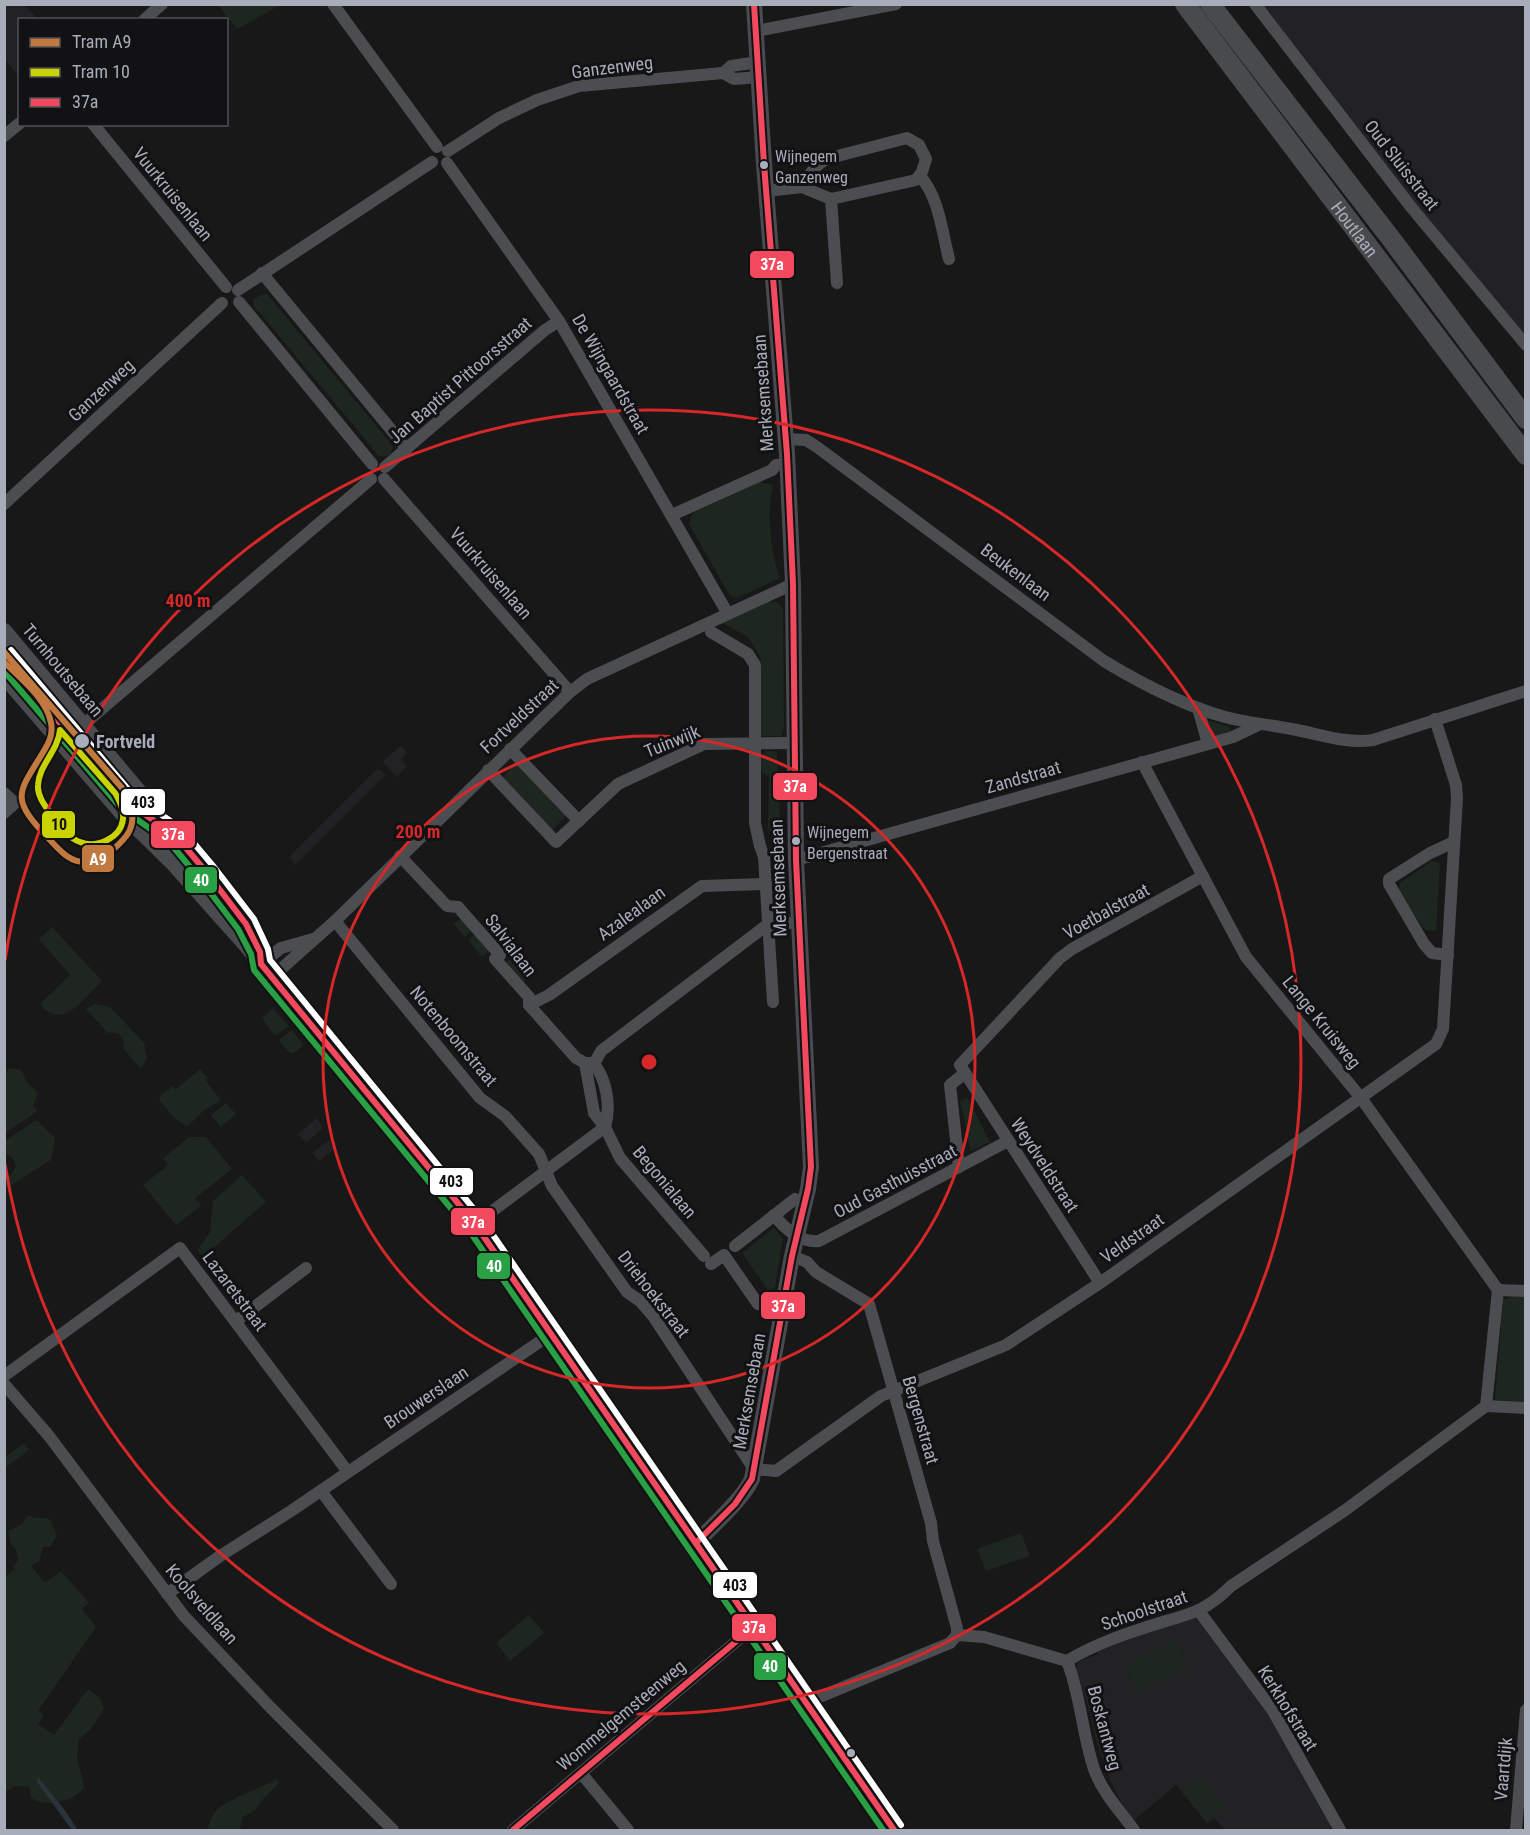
<svg xmlns="http://www.w3.org/2000/svg" width="1530" height="1835" font-family="'Roboto Condensed',sans-serif">
  <style>
    .built { fill: #222224 }
    .green { fill: #1d261f }
    .water { fill: #29333b }
    .lines { fill: none; stroke-linecap: round; stroke-linejoin: round }
    .minor { stroke: #4c4d51; stroke-width: 12 }
    .secondary { stroke: #4a4b4f; stroke-width: 16 }
    .primary { stroke: #494a4d; stroke-width: 20 }
    .bus-1-casing { stroke: #121214; stroke-width: 10 }
    .bus-2-casing { stroke: #121214; stroke-width: 10 }
    .bus-3-casing { stroke: #121214; stroke-width: 10 }
    .bus-1 { stroke: #f3495e; stroke-width: 6 }
    .bus-2 { stroke: #2aa044; stroke-width: 6 }
    .bus-3 { stroke: #fff; stroke-width: 6 }
    .tram-1-casing { stroke: #121214; stroke-width: 10 }
    .tram-2-casing { stroke: #121214; stroke-width: 10 }
    .tram-1 { stroke: #c27940; stroke-width: 6 }
    .tram-2 { stroke: #c8d300; stroke-width: 6 }
    .ring { fill: none; stroke: #d62828; stroke-width: 3 }
    .bus-dot { fill: #a8adba; stroke: #121214; stroke-width: 2 }
    .labels { text-anchor: middle; dominant-baseline: central; stroke-width: 6; stroke-linejoin: round; paint-order: stroke }
    .bus-label { font-size: 16px; fill: #a8adba; stroke: #121214; text-anchor: start }
    .street-label { font-size: 18px; fill: #a8adba; stroke: #121214 }
    .stop-label { font-size: 18px; font-weight: bold; fill: #a8adba; stroke: #121214; text-anchor: start }
    .centre { fill: #d62828; stroke: #121214; stroke-width: 3 }
    .ring-label { font-size: 18px; text-anchor: middle; font-weight: bold; fill: #d62828; stroke: #121214; stroke-width: 6; stroke-linejoin: round; paint-order: stroke }
    .line-badge { stroke: #121214; stroke-width: 2 }
    .badge-label { font-size: 16px; text-anchor: middle; font-weight: bold; fill: #fff }
    .pale-badge-label { font-size: 16px; text-anchor: middle; font-weight: bold; fill: #111 }
  </style>
  <rect width="100%" height="100%" fill="#181818"/>
  <g class="built">
    <path d="M4 5H25L37 19 20 20 19 77 5 59Z"/>
    <path d="M1255 5H1525V345Z"/>
    <path d="M400 746 407 752 401 759 407 766 397 777 383 762Z"/>
    <path d="M378 768 385 775 295 865 290 856Z"/>
    <path d="M317 1118 323 1128 306 1143 298 1134Z"/>
    <path d="M329 1140 335 1148 320 1161 318 1160 312 1153Z"/>
    <path d="M1199 1611 1257 1689 1335 1823 1328 1830H1225L1214 1818 1207 1823 1176 1785 1134 1820 1128 1816 1110 1780 1097 1744 1090 1713 1076 1670 1078 1662 1098 1654 1095 1647Z"/>
  </g>
  <g class="green">
    <path d="M218 5H280L237 29Z"/>
    <path d="M262 294H267L393 446 391 453 388 456H379L254 306 253 300Z"/>
    <path d="M760 482 773 485C766 510 771 555 780 578L737 598 730 596 689 524 691 516 695 512Z"/>
    <path d="M764 602H777L783 609 784 729 781 736H761V658L748 637 722 623Z"/>
    <path d="M1206 720 1228 726 1232 732 1211 739Z"/>
    <path d="M767 751H774L777 753 784 909 773 912 776 846 768 828 769 777 762 772 760 757Z"/>
    <path d="M517 761 567 815 551 831 502 778Z"/>
    <path d="M1432 861 1440 863 1436 931 1425 930 1398 893 1400 883Z"/>
    <path d="M463 916 474 929 465 937 454 924Z"/>
    <path d="M52 927 102 981C84 998 63 1032 40 1004L70 975 39 939Z"/>
    <path d="M477 932 491 949 482 957 468 940Z"/>
    <path d="M511 958 529 977 521 984 504 965Z"/>
    <path d="M95 1004 110 1007 144 1043 147 1058 141 1069 122 1047 124 1044C122 1035 117 1031 108 1033L86 1009Z"/>
    <path d="M273 1008 289 1026 275 1036 262 1018Z"/>
    <path d="M291 1030 304 1045 293 1054 288 1052 279 1040Z"/>
    <path d="M8 1069H20L27 1082 38 1093 33 1106 38 1111 5 1133V1074Z"/>
    <path d="M200 1069 208 1078 205 1080 221 1100 203 1111 187 1127 171 1115 159 1099 161 1095 173 1086 176 1089Z"/>
    <path d="M967 1097 990 1142 971 1151 960 1102Z"/>
    <path d="M226 1103 236 1114 221 1127 211 1115Z"/>
    <path d="M36 1120 55 1138 51 1160 5 1189V1178L11 1175 16 1166 12 1157 5 1154V1141Z"/>
    <path d="M189 1137H206L232 1169 195 1198 201 1206 176 1225 143 1185 168 1165 163 1158Z"/>
    <path d="M242 1175 266 1202 203 1257 197 1250 210 1232 213 1201Z"/>
    <path d="M774 1228 783 1239 775 1287 769 1292 742 1253Z"/>
    <path d="M1513 1296 1525 1297V1402L1495 1400 1503 1300Z"/>
    <path d="M24 1443 29 1450 5 1468V1457Z"/>
    <path d="M27 1516H31L34 1518H48C53 1523 53 1529 57 1535L50 1547H43L39 1561 31 1566 45 1583 61 1571 89 1603 82 1609 96 1627 38 1711 44 1715 38 1724 54 1735 88 1689 100 1698 104 1709 90 1730 79 1739 77 1756 84 1787C75 1802 46 1808 31 1798L29 1787 15 1786 5 1792V1577L15 1569 13 1565 18 1562C19 1556 16 1548 11 1545L8 1531 22 1524Z"/>
    <path d="M1021 1533 1030 1556 986 1571 977 1549Z"/>
    <path d="M529 1615 544 1633 510 1661 496 1643Z"/>
    <path d="M1176 1641 1189 1669 1138 1692 1126 1666Z"/>
    <path d="M1200 1777 1224 1807 1206 1821 1182 1791Z"/>
    <path d="M276 1779 279 1783 262 1800 256 1809 242 1818 240 1830H207C209 1826 210 1820 212 1816 224 1798 258 1791 276 1779Z"/>
  </g>
  <path class="water" d="M38 1777 64 1809 78 1830H72L37 1782Z"/>
  <g class="lines">
    <g class="minor">
      <path d="M333 4 437 147"/>
      <path d="M1255 4 1411 207 1526 345"/>
      <path d="M144 20 162 4"/>
      <path d="M756 31 896 4"/>
      <path d="M723 73 731 66 758 62"/>
      <path d="M93 124 226 287"/>
      <path d="M4 136 20 123"/>
      <path d="M448 151 499 118 537 100 579 86 723 73 734 79 759 77"/>
      <path d="M447 163 559 321 728 614"/>
      <path d="M920 176C939 197 942 232 949 259"/>
      <path d="M766 191 802 187 831 199 916 180 922 172 926 159 919 145 907 138 826 159C815 166 808 175 802 187"/>
      <path d="M831 199 837 283"/>
      <path d="M262 273 407 449"/>
      <path d="M238 290 432 162"/>
      <path d="M239 302 372 464"/>
      <path d="M786 439 806 440 817 447 1104 661C1142 684 1182 705 1225 717 1248 723 1272 725 1297 730 1322 735 1348 744 1373 740L1526 691"/>
      <path d="M385 467 545 330 559 321"/>
      <path d="M384 479 570 692"/>
      <path d="M4 504 222 303"/>
      <path d="M672 515 772 470 776 465 788 464"/>
      <path d="M711 632 748 654 755 665V823L760 846 764 857 773 1002"/>
      <path d="M1198 708 1208 744"/>
      <path d="M83 725 371 479"/>
      <path d="M510 749 579 821"/>
      <path d="M1142 762 1246 957 1361 1098 1498 1290 1486 1406"/>
      <path d="M488 770 556 842 618 784 704 744 795 743"/>
      <path d="M4 793 15 803 4 813"/>
      <path d="M400 856 447 906 458 907 500 955 495 959 529 997V1005L576 1058 585 1063"/>
      <path d="M796 860 1233 737 1258 725"/>
      <path d="M335 921 480 1098 505 1116 539 1154 552 1186 627 1292 640 1301 653 1316 754 1469 776 1471 881 1396 1006 1345 1100 1283 1436 1044 1443 1029 1457 798 1456 785 1435 719"/>
      <path d="M1448 955 1432 953 1424 944 1389 884V879L1430 853 1454 842"/>
      <path d="M261 964 281 948 313 939"/>
      <path d="M272 977 335 921 570 692 587 679 793 584"/>
      <path d="M529 1005 549 995 702 886 766 884"/>
      <path d="M593 1063H585L594 1113 605 1127 620 1158 704 1256"/>
      <path d="M594 1064 601 1051 767 925 799 922"/>
      <path d="M959 1167 950 1085 965 1073"/>
      <path d="M774 1215C785 1229 800 1243 819 1241L1008 1141"/>
      <path d="M475 1224 605 1127C611 1107 607 1080 594 1064"/>
      <path d="M735 1246 795 1199"/>
      <path d="M792 1256 807 1262 816 1272 869 1304 931 1523 933 1541 957 1628V1635"/>
      <path d="M711 1264 724 1255 758 1304H784"/>
      <path d="M1100 1283 960 1065 1060 958 1072 949 1203 876"/>
      <path d="M1498 1290 1526 1291"/>
      <path d="M236 1321 306 1268"/>
      <path d="M4 1376 180 1248 348 1472"/>
      <path d="M4 1384 49 1436 184 1616 270 1707 393 1830"/>
      <path d="M321 1491 391 1584"/>
      <path d="M167 1594 220 1556 291 1511 551 1334"/>
      <path d="M1199 1611 1273 1711 1340 1830"/>
      <path d="M957 1635 984 1637 1067 1661C1096 1643 1133 1631 1166 1621 1195 1613 1209 1608 1231 1586L1344 1511 1486 1406 1526 1408"/>
      <path d="M1067 1661C1081 1696 1082 1734 1094 1769 1102 1792 1120 1811 1134 1830"/>
      <path d="M805 1703 950 1643 957 1635"/>
      <path d="M581 1773 628 1830"/>
      <path d="M513 1830 752 1628"/>
      <path d="M1516 1830 1526 1710"/>
    </g>
    <g class="secondary">
      <path d="M4 631 207 873 246 924 261 954"/>
      <path d="M4 676 122 813 172 862 246 945 475 1224 894 1830"/>
      <path d="M696 1543C712 1526 743 1499 752 1479L792 1256 808 1189 811 1167 796 860 793 584 787 454 764 164 754 4"/>
    </g>
    <g class="primary">
      <path id="s1" d="M1185 4 1526 455"/>
      <path d="M1210 4 1392 240 1526 419"/>
    </g>
    <defs>
      <g id="bus-1">
        <path d="M4 657 127 802 176 836 207 873 246 924 260 952 261 964 475 1224 894 1830"/>
        <path d="M696 1543 735 1504 752 1479 792 1256 808 1189 811 1167 796 860 793 584 787 454 764 164 754 4"/>
        <path d="M513 1830 752 1628"/>
      </g>
      <path id="bus-2" d="M4 671 121 808 170 843 200 879 238 929 251 954 254 970 468 1229 883 1830"/>
      <path id="bus-3" d="M11 650 133 795 182 829 214 867 254 919 268 949 270 960 482 1219 901 1825"/>
    </defs>
    <use href="#bus-1" class="bus-1-casing"/>
    <use href="#bus-2" class="bus-2-casing"/>
    <use href="#bus-3" class="bus-3-casing"/>
    <use href="#bus-1" class="bus-1"/>
    <use href="#bus-2" class="bus-2"/>
    <use href="#bus-3" class="bus-3"/>
    <defs>
      <path id="tram-1" d="M4 652 122 788C131 802 137 820 127 835 118 847 101 861 86 862 69 863 59 849 48 838 8 796 19 793 45 749 50 741 53 732 51 723 47 699 20 678 4 662"/>
      <path id="tram-2" d="M60 730 115 793C120 801 124 810 123 819 121 838 96 849 80 842 68 838 58 824 51 814 45 806 37 796 38 785 39 765 58 751 60 730Z"/>
    </defs>
    <use href="#tram-1" class="tram-1-casing"/>
    <use href="#tram-2" class="tram-2-casing"/>
    <use href="#tram-1" class="tram-1"/>
    <use href="#tram-2" class="tram-2"/>
  </g>
  <g class="ring">
    <circle cx="649" cy="1062" r="326"/>
    <path d="M5 960A652 652 0 1 1 5 1164"/>
  </g>
  <g class="bus-dot">
    <circle cx="764" cy="165" r="5"/>
    <circle cx="82" cy="741" r="8"/>
    <circle cx="796" cy="841" r="5"/>
    <circle cx="851" cy="1753" r="5"/>
  </g>
  <g class="labels">
    <g class="bus-label">
      <text x="775" y="156">Wijnegem<tspan x="775" dy="21">Ganzenweg</tspan></text>
      <text x="807" y="832">Wijnegem<tspan x="807" dy="21">Bergenstraat</tspan></text>
    </g>
    <g class="street-label">
      <text transform="translate(612 67) rotate(-7)">Ganzenweg</text>
      <text transform="translate(1402 165) rotate(52)">Oud Sluisstraat</text>
      <text transform="translate(173 194) rotate(51)">Vuurkruisenlaan</text>
      <text stroke="none"><textPath href="#s1" startOffset="282">Houtlaan</textPath></text>
      <text transform="translate(611 374) rotate(60)">De Wijngaardstraat</text>
      <text transform="translate(460 380) rotate(-41)">Jan Baptist Pittoorsstraat</text>
      <text transform="translate(101 390) rotate(-43)">Ganzenweg</text>
      <text transform="translate(763 393) rotate(-94)">Merksemsebaan</text>
      <text transform="translate(1016 572) rotate(37)">Beukenlaan</text>
      <text transform="translate(491 573) rotate(49)">Vuurkruisenlaan</text>
      <text transform="translate(63 670) rotate(50)">Turnhoutsebaan</text>
      <text transform="translate(519 716) rotate(-43)">Fortveldstraat</text>
      <text transform="translate(672 741) rotate(-22)">Tuinwijk</text>
      <text transform="translate(1023 777) rotate(-16)">Zandstraat</text>
      <text transform="translate(778 878) rotate(-92)">Merksemsebaan</text>
      <text transform="translate(1106 911) rotate(-29)">Voetbalstraat</text>
      <text transform="translate(631 913) rotate(-36)">Azalealaan</text>
      <text transform="translate(511 945) rotate(53)">Salvialaan</text>
      <text transform="translate(1322 1022) rotate(51)">Lange Kruisweg</text>
      <text transform="translate(454 1036) rotate(50)">Notenboomstraat</text>
      <text transform="translate(1045 1165) rotate(57)">Weydveldstraat</text>
      <text transform="translate(895 1181) rotate(-28)">Oud Gasthuisstraat</text>
      <text transform="translate(665 1182) rotate(50)">Begonialaan</text>
      <text transform="translate(1132 1238) rotate(-35)">Veldstraat</text>
      <text transform="translate(235 1291) rotate(53)">Lazaretstraat</text>
      <text transform="translate(654 1294) rotate(52)">Driehoekstraat</text>
      <text transform="translate(749 1391) rotate(-80)">Merksemsebaan</text>
      <text transform="translate(426 1397) rotate(-34)">Brouwerslaan</text>
      <text transform="translate(921 1420) rotate(74)">Bergenstraat</text>
      <text transform="translate(202 1604) rotate(49)">Koolsveldlaan</text>
      <text transform="translate(1144 1610) rotate(-19)">Schoolstraat</text>
      <text transform="translate(1288 1708) rotate(58)">Kerkhofstraat</text>
      <text transform="translate(621 1715) rotate(-40)">Wommelgemsteenweg</text>
      <text transform="translate(1105 1728) rotate(75)">Boskantweg</text>
      <text transform="translate(1503 1769) rotate(-85)">Vaartdijk</text>
    </g>
    <g class="stop-label">
      <text x="96" y="741">Fortveld</text>
    </g>
  </g>
  <circle cx="649" cy="1062" r="9" class="centre"/>
  <g class="ring-label">
    <text x="188" y="607">400 m</text>
    <text x="418" y="838">200 m</text>
  </g>
  <g class="line-badge">
    <rect x="749" y="250" width="46" height="29" rx="6" fill="#f3495e"/>
    <rect x="772" y="772" width="46" height="29" rx="6" fill="#f3495e"/>
    <rect x="120" y="788" width="46" height="28" rx="6" fill="#fff"/>
    <rect x="41" y="810" width="35" height="29" rx="6" fill="#c8d300"/>
    <rect x="150" y="820" width="46" height="29" rx="6" fill="#f3495e"/>
    <rect x="81" y="844" width="34" height="29" rx="6" fill="#c27940"/>
    <rect x="184" y="866" width="34" height="28" rx="6" fill="#2aa044"/>
    <rect x="429" y="1167" width="45" height="29" rx="6" fill="#fff"/>
    <rect x="450" y="1207" width="46" height="29" rx="6" fill="#f3495e"/>
    <rect x="476" y="1252" width="35" height="28" rx="6" fill="#2aa044"/>
    <rect x="760" y="1291" width="46" height="29" rx="6" fill="#f3495e"/>
    <rect x="712" y="1571" width="46" height="28" rx="6" fill="#fff"/>
    <rect x="731" y="1613" width="46" height="29" rx="6" fill="#f3495e"/>
    <rect x="753" y="1652" width="34" height="29" rx="6" fill="#2aa044"/>
  </g>
  <g class="badge-label">
    <text x="772" y="270">37a</text>
    <text x="795" y="792">37a</text>
    <text x="173" y="840">37a</text>
    <text x="98" y="865">A9</text>
    <text x="201" y="886">40</text>
    <text x="473" y="1228">37a</text>
    <text x="494" y="1272">40</text>
    <text x="783" y="1312">37a</text>
    <text x="754" y="1633">37a</text>
    <text x="770" y="1672">40</text>
  </g>
  <g class="pale-badge-label">
    <text x="143" y="808">403</text>
    <text x="59" y="830">10</text>
    <text x="451" y="1187">403</text>
    <text x="735" y="1591">403</text>
  </g>
  <rect width="1530" height="1835" fill="none" stroke="#a8adba" stroke-width="12"/>
  <rect x="18" y="18" width="210" height="108" fill="#121214" stroke="#4e5056" stroke-width="1.5"/>
  <rect x="30" y="38" width="30" height="9" fill="#c27940" stroke="#4e5056" stroke-width="1.5"/>
  <text x="72" y="48" font-size="18" fill="#a8adba">Tram A9</text>
  <rect x="30" y="68" width="30" height="9" fill="#c8d300" stroke="#4e5056" stroke-width="1.5"/>
  <text x="72" y="78" font-size="18" fill="#a8adba">Tram 10</text>
  <rect x="30" y="98" width="30" height="9" fill="#f3495e" stroke="#4e5056" stroke-width="1.5"/>
  <text x="72" y="108" font-size="18" fill="#a8adba">37a</text>
</svg>
